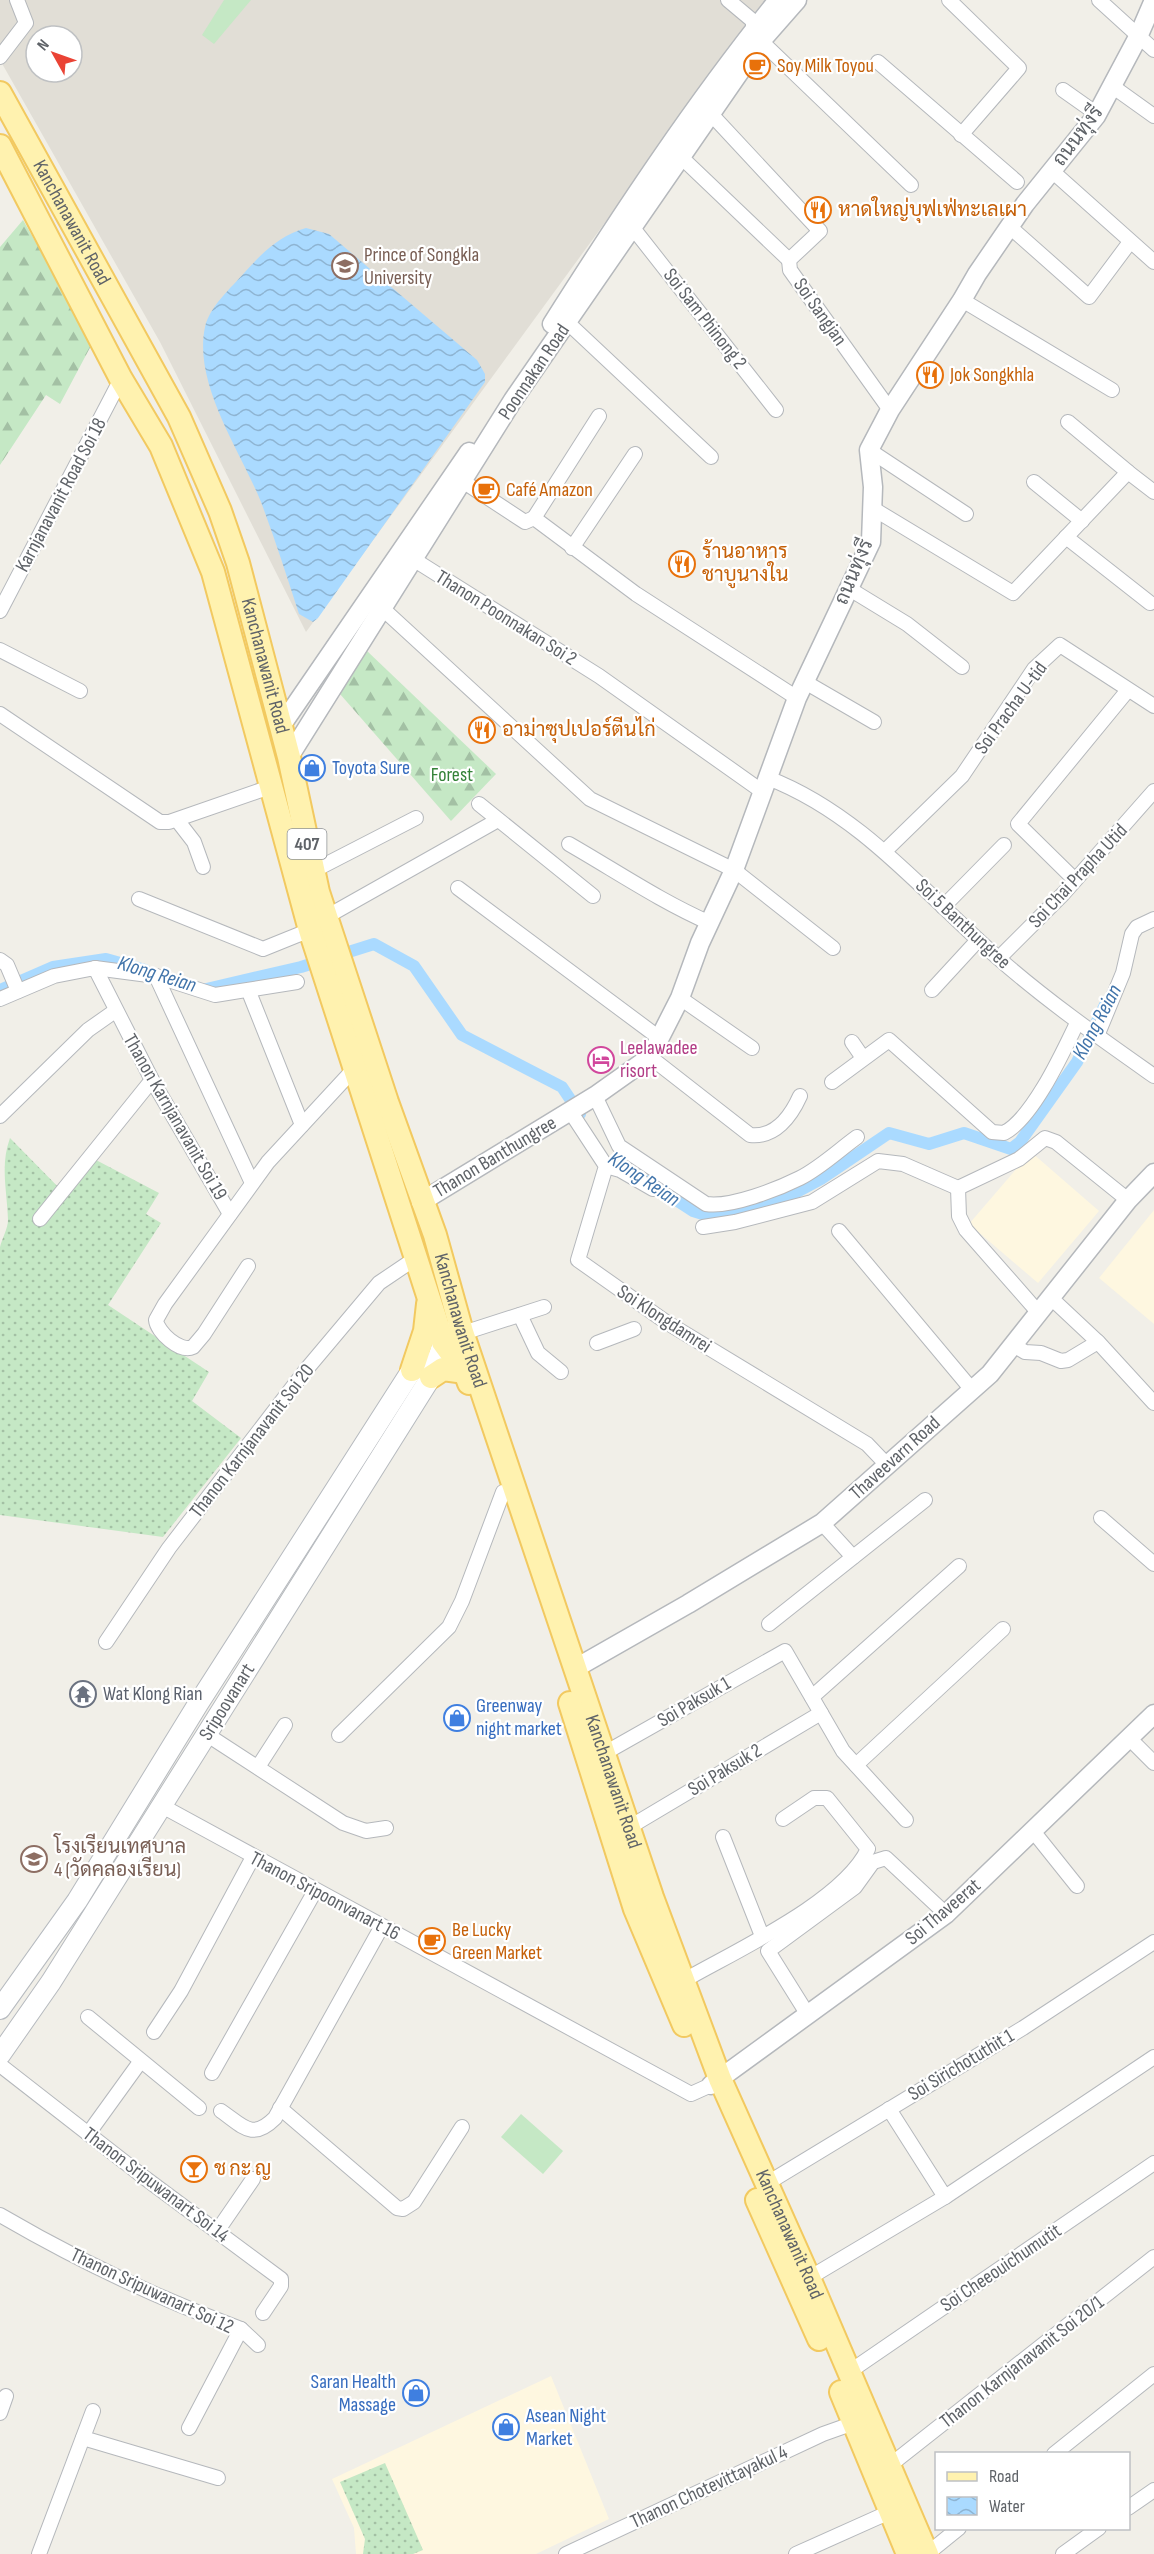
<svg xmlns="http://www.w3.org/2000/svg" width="1154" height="2554" font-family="'Sofia Sans Condensed',Sarabun,sans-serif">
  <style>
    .commercial { fill: #fef7e0 }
    .education { fill: #e1ded6; fill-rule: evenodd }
    .grass { fill: url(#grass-dots) }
    .forest { fill: url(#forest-firs) }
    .garden { fill: #c5e8c5 }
    .water { fill: url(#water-waves) }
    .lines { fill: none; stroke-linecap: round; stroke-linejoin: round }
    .canal { stroke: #aadaff; stroke-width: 12 }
    .minor-casing { stroke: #b5b8bc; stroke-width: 16 }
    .tertiary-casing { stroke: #b5b8bc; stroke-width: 21 }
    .secondary-casing { stroke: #b6babf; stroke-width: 22 }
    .primary-casing { stroke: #f2c960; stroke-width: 26 }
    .minor { stroke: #fff; stroke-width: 14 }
    .tertiary { stroke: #fff; stroke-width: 18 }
    .secondary { stroke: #fff; stroke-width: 20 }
    .primary { stroke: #fff2af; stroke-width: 22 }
    .labels { text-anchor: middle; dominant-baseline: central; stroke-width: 4.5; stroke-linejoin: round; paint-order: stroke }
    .shield { fill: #fff; stroke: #8f9295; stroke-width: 1.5 }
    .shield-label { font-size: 18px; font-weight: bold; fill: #5f6368 }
    .food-label { font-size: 20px; fill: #c56008; stroke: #fff; text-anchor: start }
    .street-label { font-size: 20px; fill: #5f6368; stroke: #fff }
    .education-label { font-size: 20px; fill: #785e54; stroke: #fff; text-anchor: start }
    .shop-label { font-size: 20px; fill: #366cbe; stroke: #fff; text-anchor: start }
    .park-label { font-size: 20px; fill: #348238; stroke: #fff }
    .hotel-label { font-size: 20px; fill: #b23c85; stroke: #fff; text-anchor: start }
    .worship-label { font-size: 20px; fill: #5b616d; stroke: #fff; text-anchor: start }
    .water-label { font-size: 21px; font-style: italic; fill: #4174aa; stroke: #fff }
  </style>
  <defs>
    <pattern id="grass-dots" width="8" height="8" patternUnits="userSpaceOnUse" patternTransform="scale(1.5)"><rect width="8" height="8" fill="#c5e8c5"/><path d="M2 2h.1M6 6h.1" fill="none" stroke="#a3c0a4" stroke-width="1.8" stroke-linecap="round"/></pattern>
    <pattern id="forest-firs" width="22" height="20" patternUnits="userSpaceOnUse" patternTransform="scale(1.5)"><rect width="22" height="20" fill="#c5e8c5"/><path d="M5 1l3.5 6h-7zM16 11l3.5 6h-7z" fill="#a3c0a4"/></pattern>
    <pattern id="water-waves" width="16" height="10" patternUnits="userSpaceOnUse" patternTransform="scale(1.5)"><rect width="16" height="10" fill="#aadaff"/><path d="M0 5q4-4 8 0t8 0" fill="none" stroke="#8eb4d2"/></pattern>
  </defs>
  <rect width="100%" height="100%" fill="#f1efe8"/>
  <g class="commercial">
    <path d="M1031 1152 1099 1211 1038 1283 969 1224Z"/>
    <path d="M1154 1210V1324L1099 1278Z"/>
    <path d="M551 2376 609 2519 536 2554H356L354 2528 332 2479Z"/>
  </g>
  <path class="education" d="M0 0H772L628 191 306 632 160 342 0 60ZM36 36H72V72H36Z"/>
  <g class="grass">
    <path d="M10 1138 67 1196 96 1160 159 1193 146 1214 161 1223 108 1305 209 1372 192 1401 241 1438 163 1537 0 1515V1247C2 1239 8 1228 8 1220 7 1190 0 1165 10 1138Z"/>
    <path d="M385 2463 423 2550 413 2554H363L365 2539 340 2482Z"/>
  </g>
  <g class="forest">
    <path d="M23 220 93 342 60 404 46 395 0 465V247Z"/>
    <path d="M366 650 496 774 451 821 340 694Z"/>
  </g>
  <g class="garden">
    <path d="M224 0H251L214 44 202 35Z"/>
    <path d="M521 2114 563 2151 543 2174 501 2137Z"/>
  </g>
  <path class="water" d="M306 228 329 234 477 360 485 374V382L318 618 313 622 299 614C287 577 275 539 261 502 240 450 193 384 205 327 210 306 231 288 245 272 263 252 279 236 306 228Z"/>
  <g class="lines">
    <g class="canal">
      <path d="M198 988 202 990 301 967 374 944 414 966 462 1035 562 1087 580 1114"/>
      <path d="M0 990 53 967 106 959 145 970"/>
      <path d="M647 1181 693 1211 709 1216 795 1193 821 1179 889 1133 929 1144 964 1133 1011 1149 1020 1142 1077 1062 1105 1005"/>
    </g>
    <defs>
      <g id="minor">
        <path d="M728 0 753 21V31"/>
        <path d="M949 0 1019 68 961 135"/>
        <path d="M1099 0 1154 50"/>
        <path d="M761 41 911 185"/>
        <path d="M0 57 26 23 17 0"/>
        <path d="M878 62 1017 182"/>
        <path d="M1112 86 1154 116"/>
        <path d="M1063 90 1097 114"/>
        <path d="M711 114 820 231 789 260"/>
        <path d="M681 157 789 260"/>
        <path d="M1052 171 1154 262"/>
        <path d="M1010 227 1089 297 1130 242"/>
        <path d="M633 228 776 410"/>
        <path d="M789 260 790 270 890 410"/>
        <path d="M962 300 1112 390"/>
        <path d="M567 322 711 457"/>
        <path d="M1068 422 1128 472"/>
        <path d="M869 450 966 514"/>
        <path d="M464 482 525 522 534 518 636 594 797 698"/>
        <path d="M1034 482 1082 521"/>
        <path d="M872 508 1013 593 1128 472 1154 492"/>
        <path d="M534 518 599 416"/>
        <path d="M1066 537 1150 603"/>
        <path d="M572 548 635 454"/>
        <path d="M413 559 599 676 763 792"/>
        <path d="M848 588 907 624 962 667"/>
        <path d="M383 609 590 799 734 870 833 948"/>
        <path d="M0 611 121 379"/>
        <path d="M0 650 80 691"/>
        <path d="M805 682 874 722"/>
        <path d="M0 714 160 822H169L270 787"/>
        <path d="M768 778C861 814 924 893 997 957 1047 1001 1100 1038 1154 1076"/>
        <path d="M479 804 593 896"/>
        <path d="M177 820 194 842 203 867"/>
        <path d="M569 844C616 871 660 901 710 923"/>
        <path d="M885 851 962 776 1034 669 1060 645 1154 706"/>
        <path d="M313 871 416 818"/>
        <path d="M1075 880 1018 824 1128 690"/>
        <path d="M458 888 658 1037"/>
        <path d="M139 899 263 949 310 930"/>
        <path d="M943 907 1004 845"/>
        <path d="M326 917 498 820"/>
        <path d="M999 958 1063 894 1154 791"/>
        <path d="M0 960 7 965 18 991"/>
        <path d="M95 968 156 976"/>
        <path d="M932 990 978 940"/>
        <path d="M249 992 302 1125"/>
        <path d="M680 998 752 1048"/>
        <path d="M0 999 54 976 95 968 152 1080 230 1214"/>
        <path d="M1097 1036 1123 973 1132 934 1137 927 1154 919"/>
        <path d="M852 1042 863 1058"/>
        <path d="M650 1057 750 1135C775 1138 791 1116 800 1096"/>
        <path d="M832 1082 889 1040 992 1132 1004 1133C1033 1118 1063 1052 1077 1023"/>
        <path d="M595 1096 619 1146 706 1204C730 1208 778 1189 800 1178 820 1168 839 1150 857 1137"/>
        <path d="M570 1111 606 1166 578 1260 666 1322 867 1444 888 1466"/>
        <path d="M0 1116 88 1030 115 1011"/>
        <path d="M606 1166 620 1170 653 1189"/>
        <path d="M252 1183 156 976 215 995 297 982"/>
        <path d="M958 1188 959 1216 966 1230 1038 1312"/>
        <path d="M40 1219 152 1080"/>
        <path d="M703 1227 735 1222 812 1202 878 1161 903 1164 958 1188 1019 1159 1045 1138 1056 1142 1128 1200"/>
        <path d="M839 1231 973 1391"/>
        <path d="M248 1266 204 1334 193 1347C180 1353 157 1332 156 1320L165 1304 268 1162 354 1069"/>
        <path d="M1050 1297 1098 1342"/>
        <path d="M520 1315 538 1353 561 1372"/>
        <path d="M457 1335 544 1307"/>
        <path d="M597 1343 634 1329"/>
        <path d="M1013 1345 1025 1352 1041 1353 1061 1361 1068 1360 1098 1342 1154 1403"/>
        <path d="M1101 1518 1154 1564"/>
        <path d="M822 1523 853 1557"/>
        <path d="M769 1624 925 1500"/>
        <path d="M106 1642 169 1548 305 1371 379 1283 416 1258"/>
        <path d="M812 1697 959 1566"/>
        <path d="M206 1734 343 1823 366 1831 386 1828"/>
        <path d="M339 1735 449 1627 462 1601 503 1492"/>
        <path d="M1129 1738 1154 1763"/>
        <path d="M603 1754 785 1651 843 1751 906 1820"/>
        <path d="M856 1765 1003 1629"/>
        <path d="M258 1767 285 1725"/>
        <path d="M162 1806 691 2094 711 2085"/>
        <path d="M628 1828 821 1713"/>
        <path d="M1033 1831 1077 1886"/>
        <path d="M723 1837 762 1936"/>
        <path d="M683 1981C735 1951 843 1902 868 1849L827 1798H814L783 1819"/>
        <path d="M808 2015 768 1951 855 1887 873 1862 886 1858 946 1914"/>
        <path d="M88 2017 199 2108"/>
        <path d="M154 2032 181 1991 253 1857"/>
        <path d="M0 2065 145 2178 281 2279V2286L263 2313"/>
        <path d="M212 2073 315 1891"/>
        <path d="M280 2108 397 2208 403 2209 414 2202 462 2127"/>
        <path d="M889 2109 945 2197"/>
        <path d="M221 2111C243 2126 252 2141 275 2118L382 1926"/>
        <path d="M88 2134 140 2062"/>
        <path d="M766 2184 1023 2028 1154 1942"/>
        <path d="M0 2215C77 2260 157 2298 241 2329L189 2428"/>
        <path d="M218 2230 253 2179"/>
        <path d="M809 2278 945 2197 1154 2057"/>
        <path d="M241 2329 258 2345"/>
        <path d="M849 2372 1154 2163"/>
        <path d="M0 2413 6 2396"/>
        <path d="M83 2438 218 2478"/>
        <path d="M1054 2454 1154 2374"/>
        <path d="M889 2466 1154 2257"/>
        <path d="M1128 2508 1154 2490"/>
        <path d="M39 2554 93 2411"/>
        <path d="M566 2554 823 2434 854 2423"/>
        <path d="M796 2554 892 2511"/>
        <path d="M927 2554 959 2528"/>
        <path d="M1063 2554 1099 2528"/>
      </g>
      <g id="tertiary">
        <path d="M552 324C623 212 695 103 778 0"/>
        <path d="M281 726 469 452"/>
        <path d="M289 757 513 400 761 41 797 0"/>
        <path d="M421 1202 595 1096 650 1057 680 998 700 943 734 870 797 698 871 542 873 487 869 450 890 410 962 300 977 274 1025 204 1096 116 1138 37 1154 0"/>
        <path d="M574 1669 688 1604 822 1523 990 1374 1128 1200 1154 1173"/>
        <path d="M711 2085 946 1914 1154 1714"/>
      </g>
      <g id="secondary">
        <path d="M0 2009 77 1901 198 1704 412 1370 423 1360"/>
        <path d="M0 2055 51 1982 431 1377 447 1332"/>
      </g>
      <g id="primary">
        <path id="s1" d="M0 93 179 417 220 511 238 563 289 757 318 892 387 1102 435 1235 462 1332 652 1897 720 2079 809 2278 927 2554"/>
        <path d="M0 146 121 379 161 446 213 572 310 930 443 1342 465 1372 469 1383"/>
        <path d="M412 1370 425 1331 428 1304"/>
        <path d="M431 1377 443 1369 465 1372"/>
        <path d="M570 1703 635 1909 684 2025"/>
        <path d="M757 2200 819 2339"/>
        <path d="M841 2392 908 2554"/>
      </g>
    </defs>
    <use href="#minor" class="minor-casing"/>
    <use href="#tertiary" class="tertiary-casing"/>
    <use href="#secondary" class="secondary-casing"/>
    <use href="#primary" class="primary-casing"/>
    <use href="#minor" class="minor"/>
    <use href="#tertiary" class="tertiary"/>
    <use href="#secondary" class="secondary"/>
    <use href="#primary" class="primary"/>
  </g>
  <defs>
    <symbol id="cafe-ring" viewBox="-11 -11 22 22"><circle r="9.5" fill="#fff" stroke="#e8710a" stroke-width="1.5"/><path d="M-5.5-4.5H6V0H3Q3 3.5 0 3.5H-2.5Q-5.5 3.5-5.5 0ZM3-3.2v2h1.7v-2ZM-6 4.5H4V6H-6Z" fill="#e8710a"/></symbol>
    <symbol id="restaurant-ring" viewBox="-11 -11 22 22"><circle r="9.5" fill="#fff" stroke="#e8710a" stroke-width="1.5"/><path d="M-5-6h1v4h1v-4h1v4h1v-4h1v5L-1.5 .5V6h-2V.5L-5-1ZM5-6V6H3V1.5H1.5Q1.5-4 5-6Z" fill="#e8710a"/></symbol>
    <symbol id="university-ring" viewBox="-11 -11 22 22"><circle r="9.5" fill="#fff" stroke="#8d6e63" stroke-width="1.5"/><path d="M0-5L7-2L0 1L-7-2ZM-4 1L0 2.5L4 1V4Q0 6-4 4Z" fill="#8d6e63"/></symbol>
    <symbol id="shop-ring" viewBox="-11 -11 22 22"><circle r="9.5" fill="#fff" stroke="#3f7fe0" stroke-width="1.5"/><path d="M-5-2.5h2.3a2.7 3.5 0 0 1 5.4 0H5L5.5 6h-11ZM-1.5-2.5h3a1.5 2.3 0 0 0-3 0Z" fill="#3f7fe0"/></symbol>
    <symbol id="hotel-ring" viewBox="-11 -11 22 22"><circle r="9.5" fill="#fff" stroke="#d1479c" stroke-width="1.5"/><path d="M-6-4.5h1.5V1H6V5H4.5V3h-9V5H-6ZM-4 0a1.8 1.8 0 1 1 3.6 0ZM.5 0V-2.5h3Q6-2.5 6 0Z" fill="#d1479c"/></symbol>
    <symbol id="temple-ring" viewBox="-11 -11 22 22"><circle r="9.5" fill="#fff" stroke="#6b7280" stroke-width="1.5"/><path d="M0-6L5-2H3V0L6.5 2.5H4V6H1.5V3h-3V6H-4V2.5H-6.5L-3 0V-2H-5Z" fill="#6b7280"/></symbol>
    <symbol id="school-ring" viewBox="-11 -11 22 22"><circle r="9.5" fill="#fff" stroke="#8d6e63" stroke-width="1.5"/><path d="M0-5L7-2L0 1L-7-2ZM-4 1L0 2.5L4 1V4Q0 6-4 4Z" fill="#8d6e63"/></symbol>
    <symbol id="bar-ring" viewBox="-11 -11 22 22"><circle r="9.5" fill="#fff" stroke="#e8710a" stroke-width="1.5"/><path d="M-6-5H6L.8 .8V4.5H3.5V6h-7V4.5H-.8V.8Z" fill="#e8710a"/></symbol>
  </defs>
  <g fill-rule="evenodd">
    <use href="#cafe-ring" x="742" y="51" width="30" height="30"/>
    <use href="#restaurant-ring" x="803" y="195" width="30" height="30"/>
    <use href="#university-ring" x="330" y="251" width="30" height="30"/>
    <use href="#restaurant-ring" x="915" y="360" width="30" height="30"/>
    <use href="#cafe-ring" x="471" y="475" width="30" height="30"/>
    <use href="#restaurant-ring" x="667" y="549" width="30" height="30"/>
    <use href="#restaurant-ring" x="467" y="715" width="30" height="30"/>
    <use href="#shop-ring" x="297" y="753" width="30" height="30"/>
    <use href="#hotel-ring" x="586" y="1045" width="30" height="30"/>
    <use href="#temple-ring" x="68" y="1679" width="30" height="30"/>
    <use href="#shop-ring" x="442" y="1703" width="30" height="30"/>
    <use href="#school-ring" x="19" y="1844" width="30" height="30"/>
    <use href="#cafe-ring" x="417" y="1926" width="30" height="30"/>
    <use href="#bar-ring" x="179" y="2154" width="30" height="30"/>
    <use href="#shop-ring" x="401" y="2378" width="30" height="30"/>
    <use href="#shop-ring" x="491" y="2412" width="30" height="30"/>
  </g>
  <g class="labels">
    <rect class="shield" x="287.5" y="829" width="39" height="30" rx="4.5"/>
    <g class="shield-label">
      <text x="307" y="844">407</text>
    </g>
    <g class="food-label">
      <text x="777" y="66">Soy Milk Toyou</text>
      <text x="838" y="210">หาดใหญ่บุฟเฟ่ทะเลเผา</text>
      <text x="950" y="375">Jok Songkhla</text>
      <text x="506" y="490">Café Amazon</text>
      <text x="702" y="552">ร้านอาหาร<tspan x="702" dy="23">ชาบูนางใน</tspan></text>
      <text x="502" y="730">อาม่าซุปเปอร์ตีนไก่</text>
      <text x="452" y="1930">Be Lucky<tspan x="452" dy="23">Green Market</tspan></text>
      <text x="214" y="2169">ช กะ ญ</text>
    </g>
    <g class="street-label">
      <text transform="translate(1078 136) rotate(-53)">ถนนทุ่งรี</text>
      <text stroke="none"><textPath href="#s1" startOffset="148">Kanchanawanit Road</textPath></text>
      <text transform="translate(820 312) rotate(55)">Soi Sangjan</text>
      <text transform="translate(705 319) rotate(52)">Soi Sam Phinong 2</text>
      <text transform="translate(534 372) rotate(-56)">Poonnakan Road</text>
      <text transform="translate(61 495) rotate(-62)">Karnjanavanit Road Soi 18</text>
      <text transform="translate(854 572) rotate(-67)">ถนนทุ่งรี</text>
      <text transform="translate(506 618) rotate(32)">Thanon Poonnakan Soi 2</text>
      <text stroke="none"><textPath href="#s1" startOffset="634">Kanchanawanit Road</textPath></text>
      <text transform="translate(1011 708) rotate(-54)">Soi Pracha U-tid</text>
      <text transform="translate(1078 876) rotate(-47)">Soi Chai Prapha Utid</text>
      <text transform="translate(963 924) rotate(43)">Soi 5 Banthungree</text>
      <text transform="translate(175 1117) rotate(60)">Thanon Karnjanavanit Soi 19</text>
      <text transform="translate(495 1157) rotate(-31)">Thanon Banthungree</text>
      <text transform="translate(664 1319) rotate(33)">Soi Klongdamrei</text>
      <text stroke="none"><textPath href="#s1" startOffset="1318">Kanchanawanit Road</textPath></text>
      <text transform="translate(252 1441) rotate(-52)">Thanon Karnjanavanit Soi 20</text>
      <text transform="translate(895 1458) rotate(-42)">Thaveevarn Road</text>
      <text transform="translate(227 1702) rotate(-58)">Sripoovanart</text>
      <text transform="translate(694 1702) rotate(-30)">Soi Paksuk 1</text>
      <text transform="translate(725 1770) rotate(-31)">Soi Paksuk 2</text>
      <text stroke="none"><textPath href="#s1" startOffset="1804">Kanchanawanit Road</textPath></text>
      <text transform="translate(325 1896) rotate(28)">Thanon Sripoonvanart 16</text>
      <text transform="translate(943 1912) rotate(-40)">Soi Thaveerat</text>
      <text transform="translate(961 2065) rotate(-31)">Soi Sirichotuthit 1</text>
      <text transform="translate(156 2185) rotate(37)">Thanon Sripuwanart Soi 14</text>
      <text stroke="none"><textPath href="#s1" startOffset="2290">Kanchanawanit Road</textPath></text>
      <text transform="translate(1001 2268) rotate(-34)">Soi Cheeouichumutit</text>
      <text transform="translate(152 2291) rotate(25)">Thanon Sripuwanart Soi 12</text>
      <text transform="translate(1022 2362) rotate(-38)">Thanon Karnjanavanit Soi 20/1</text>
      <text transform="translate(709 2487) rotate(-25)">Thanon Chotevittayakul 4</text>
    </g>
    <g class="education-label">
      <text x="364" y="255">Prince of Songkla<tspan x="364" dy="23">University</tspan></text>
      <text x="54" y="1847">โรงเรียนเทศบาล<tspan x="54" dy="23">4 (วัดคลองเรียน)</tspan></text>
    </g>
    <g class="shop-label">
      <text x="332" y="768">Toyota Sure</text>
      <text x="476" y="1706">Greenway<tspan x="476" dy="23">night market</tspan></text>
      <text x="396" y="2382" text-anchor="end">Saran Health<tspan x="396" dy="23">Massage</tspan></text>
      <text x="526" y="2416">Asean Night<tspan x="526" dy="23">Market</tspan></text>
    </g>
    <g class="park-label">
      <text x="452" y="775">Forest</text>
    </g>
    <g class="hotel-label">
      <text x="620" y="1048">Leelawadee<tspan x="620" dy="23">risort</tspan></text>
    </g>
    <g class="worship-label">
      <text x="103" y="1694">Wat Klong Rian</text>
    </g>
    <g class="water-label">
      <text transform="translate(157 974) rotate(17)">Klong Reian</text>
      <text transform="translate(1097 1022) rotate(-62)">Klong Reian</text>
      <text transform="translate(644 1179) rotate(34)">Klong Reian</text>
    </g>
  </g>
  <rect x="935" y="2452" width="195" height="78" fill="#ffffff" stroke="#bfc1c3" stroke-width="1.5"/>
  <rect x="947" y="2472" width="30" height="9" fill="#fff2af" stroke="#bfc1c3" stroke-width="1.5"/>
  <text x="989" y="2482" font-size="18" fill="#5f6368">Road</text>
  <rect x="947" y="2497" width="30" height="18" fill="url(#water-waves)" stroke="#bfc1c3" stroke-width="1.5"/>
  <text x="989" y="2512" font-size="18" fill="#5f6368">Water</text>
  <g transform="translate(54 54) rotate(310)"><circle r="28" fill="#ffffff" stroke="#bfc1c3" stroke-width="1.5"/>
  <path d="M0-4.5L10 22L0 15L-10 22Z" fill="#ea4335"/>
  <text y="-9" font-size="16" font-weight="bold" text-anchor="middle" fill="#5f6368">N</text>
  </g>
</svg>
